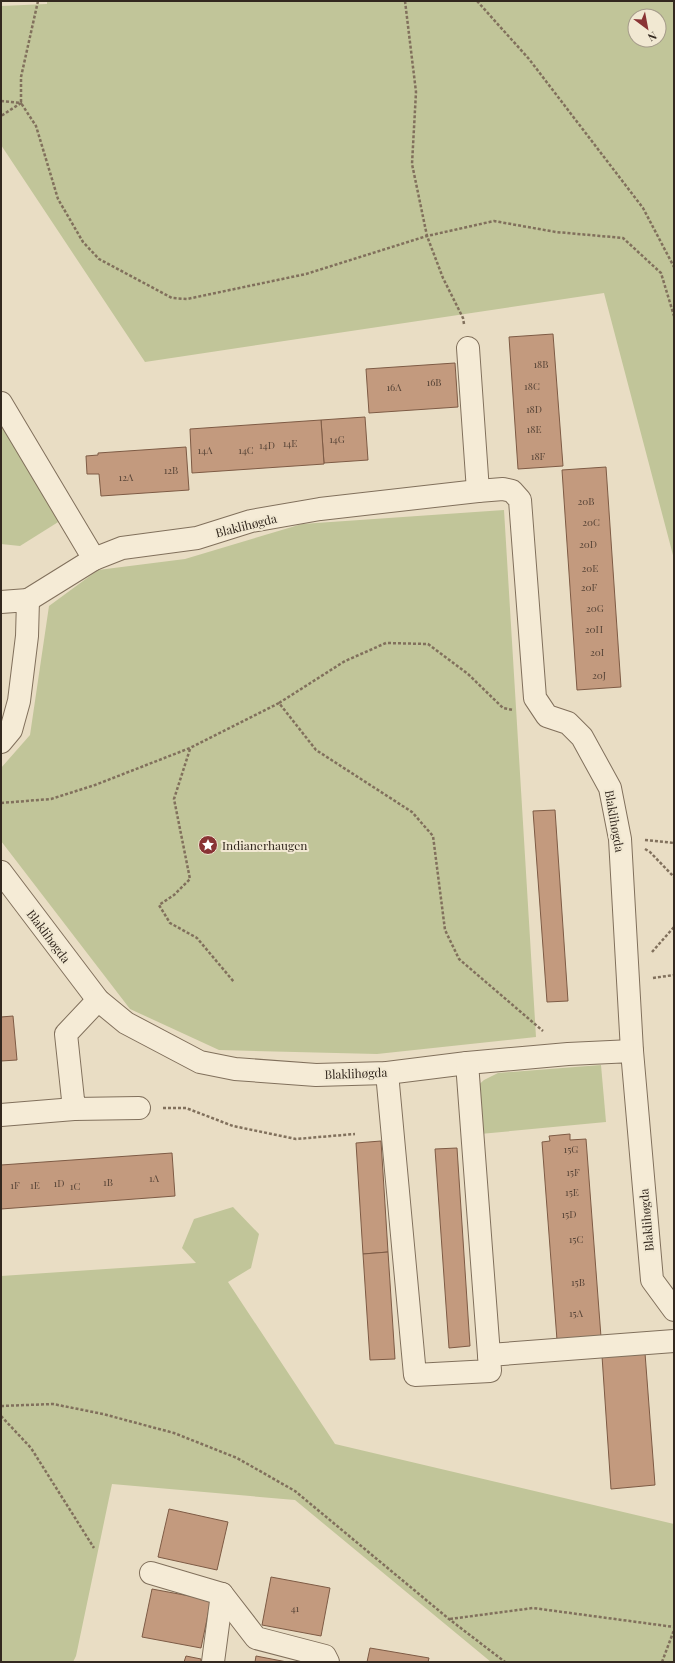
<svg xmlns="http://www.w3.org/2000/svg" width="675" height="1663" font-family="'Playfair Display',serif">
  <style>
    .green { fill: #c1c599; fill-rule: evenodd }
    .building { fill: #c39a7e; stroke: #7e5b45 }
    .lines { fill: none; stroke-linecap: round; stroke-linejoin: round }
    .minor-casing { stroke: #81705c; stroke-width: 24 }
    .path { stroke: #81705c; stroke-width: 2.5; stroke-dasharray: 3 2; stroke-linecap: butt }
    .minor { stroke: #f5ebd6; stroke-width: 22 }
    .labels { text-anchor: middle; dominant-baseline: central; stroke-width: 4; stroke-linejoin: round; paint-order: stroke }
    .number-label { font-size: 10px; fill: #574437 }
    .street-label { font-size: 12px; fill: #33281f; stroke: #f1e8d2 }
    .poi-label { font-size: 12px; fill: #33281f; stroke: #f1e8d2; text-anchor: start }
  </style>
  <rect width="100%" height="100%" fill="#e9ddc4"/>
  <g class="green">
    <path d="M47 1H674V559L604 293 145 362 1 145V6L47 4ZM635 16H659V40H635Z"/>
    <path d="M1 413 63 519 20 546 1 544Z"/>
    <path d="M504 510 536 1037 377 1054 219 1050 130 1009 1 841V768L30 735 49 606 98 570 185 559 302 524Z"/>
    <path d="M601 1065 606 1122 480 1134 474 1089 484 1080 498 1073Z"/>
    <path d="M233 1207 259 1234 251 1268 228 1282 335 1444 674 1524V1662H491L295 1500 112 1484 76 1656 73 1662H1V1276L196 1263 182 1248 194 1219Z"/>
  </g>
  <g class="building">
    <path d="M553 334 563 466 518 469 509 337Z"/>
    <path d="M455 363 458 407 369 413 366 369Z"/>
    <path d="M365 417 368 460 324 463 321 420Z"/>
    <path d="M321 420 324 464 192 473 190 429Z"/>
    <path d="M186 447 189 490 101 496 99 474H87L86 456 98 455V453Z"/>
    <path d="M606 467 621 687 577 690 562 470Z"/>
    <path d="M555 810 568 1001 547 1002 533 811Z"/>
    <path d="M13 1016 17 1060 1 1061V1017Z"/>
    <path d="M570 1134V1140L586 1139 601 1337 557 1340 542 1142 550 1141 549 1136Z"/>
    <path d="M381 1141 388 1252 363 1254 356 1143Z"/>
    <path d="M457 1148 470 1346 449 1348 435 1149Z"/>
    <path d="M172 1153 175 1196 1 1209V1165Z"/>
    <path d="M388 1252 395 1359 370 1360 363 1254Z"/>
    <path d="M645 1353 655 1485 611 1489 602 1356Z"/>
    <path d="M169 1509 228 1522 217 1570 158 1557Z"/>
    <path d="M271 1577 330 1588 321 1636 262 1625Z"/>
    <path d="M152 1589 211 1600 201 1648 142 1637Z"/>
    <path d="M370 1648 429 1658 428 1662H367Z"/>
    <path d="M186 1656 201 1659V1662H184Z"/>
    <path d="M256 1656 287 1662H255Z"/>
  </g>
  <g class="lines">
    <defs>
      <g id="minor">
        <path d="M468 348 478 491"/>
        <path d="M1 403 94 559"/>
        <path d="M28 600 94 559 122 548 197 538 251 521 320 509 478 491 503 489 512 491 520 500 535 698 547 716 568 723 582 737 610 788 620 839 632 1051"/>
        <path d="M1 602 28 600 27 636 19 701 11 730 1 742"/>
        <path d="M1 872 98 1000 126 1023 200 1062 235 1069 316 1075 387 1073 467 1063 568 1054 632 1051 652 1280 674 1310"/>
        <path d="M98 1000 66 1034 74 1109 139 1108"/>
        <path d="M467 1063 489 1355"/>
        <path d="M387 1073 415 1375 490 1371 489 1355 674 1341"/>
        <path d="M1 1115 74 1109"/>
        <path d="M151 1573 222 1594 256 1638 325 1656 328 1662"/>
        <path d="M213 1662 222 1594"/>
      </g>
    </defs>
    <use href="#minor" class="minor-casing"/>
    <g class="path">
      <path d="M38 1 21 77V103L36 126 58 199 83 242 99 259 172 298 187 299 306 274 427 236 494 221 556 232 623 238 661 273 674 316"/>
      <path d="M405 1 416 92 412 164 427 236 443 278 463 318 464 324"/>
      <path d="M477 1 529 59 643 208 674 267"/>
      <path d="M1 101 21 103 1 116"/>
      <path d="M279 703 345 661 386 643 428 644 468 674 503 708 513 710"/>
      <path d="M190 749 174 799 190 879 174 895 159 905 170 923 197 938 234 982"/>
      <path d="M1 803 51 799 95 785 190 748 279 703 316 750 412 812 433 836 445 930 459 959 543 1031"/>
      <path d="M645 840 674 843"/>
      <path d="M645 849 650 852 674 877"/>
      <path d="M652 952 674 927"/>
      <path d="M653 978 674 975"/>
      <path d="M163 1108H186L233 1126 296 1139 355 1134"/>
      <path d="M1 1406 53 1404 103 1414 174 1433 237 1458 295 1491 449 1619 505 1662"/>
      <path d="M1 1416 31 1448 94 1548"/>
      <path d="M450 1619 533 1608 674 1627"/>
      <path d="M662 1662 674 1630"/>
    </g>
    <use href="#minor" class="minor"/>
  </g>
  <defs>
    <symbol id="sight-disc" viewBox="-11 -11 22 22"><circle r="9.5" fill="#893334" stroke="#f1e8d2"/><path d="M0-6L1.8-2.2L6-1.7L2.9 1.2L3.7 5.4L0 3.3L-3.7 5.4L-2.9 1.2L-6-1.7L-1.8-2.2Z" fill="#fff"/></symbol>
  </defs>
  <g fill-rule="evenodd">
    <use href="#sight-disc" x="197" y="834" width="22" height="22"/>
  </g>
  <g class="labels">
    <g class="number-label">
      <text x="541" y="364">18B</text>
      <text x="434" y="382">16B</text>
      <text x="532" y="386">18C</text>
      <text x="394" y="387">16A</text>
      <text x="534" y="409">18D</text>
      <text x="534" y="429">18E</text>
      <text x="337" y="439">14G</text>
      <text x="290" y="443">14E</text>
      <text x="267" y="445">14D</text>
      <text x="205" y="450">14A</text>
      <text x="246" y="450">14C</text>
      <text x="538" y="456">18F</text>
      <text x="171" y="470">12B</text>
      <text x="126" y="477">12A</text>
      <text x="586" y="501">20B</text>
      <text x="591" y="522">20C</text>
      <text x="588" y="544">20D</text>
      <text x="590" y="568">20E</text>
      <text x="589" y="587">20F</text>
      <text x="595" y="608">20G</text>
      <text x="594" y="629">20H</text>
      <text x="597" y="652">20I</text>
      <text x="599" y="675">20J</text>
      <text x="571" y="1149">15G</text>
      <text x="573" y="1172">15F</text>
      <text x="154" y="1178">1A</text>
      <text x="108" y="1182">1B</text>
      <text x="59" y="1183">1D</text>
      <text x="15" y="1185">1F</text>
      <text x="35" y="1185">1E</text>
      <text x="75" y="1186">1C</text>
      <text x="572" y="1192">15E</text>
      <text x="569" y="1214">15D</text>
      <text x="576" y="1239">15C</text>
      <text x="578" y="1282">15B</text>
      <text x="576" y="1313">15A</text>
      <text x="295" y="1608">41</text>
    </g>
    <g class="street-label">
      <text transform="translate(246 525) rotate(-14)">Blaklihøgda</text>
      <text transform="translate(615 821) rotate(80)">Blaklihøgda</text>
      <text transform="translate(49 936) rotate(53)">Blaklihøgda</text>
      <text transform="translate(356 1073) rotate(-2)">Blaklihøgda</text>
      <text transform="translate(646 1220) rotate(-95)">Blaklihøgda</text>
    </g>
    <g class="poi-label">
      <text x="222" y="845">Indianerhaugen</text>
    </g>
  </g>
  <rect width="675" height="1663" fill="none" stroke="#33281f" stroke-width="4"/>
  <g transform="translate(647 28) rotate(148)"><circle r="19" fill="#f1e8d2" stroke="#a59b8a"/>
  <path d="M0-3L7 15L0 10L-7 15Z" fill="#893334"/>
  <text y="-6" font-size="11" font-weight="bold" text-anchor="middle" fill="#33281f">N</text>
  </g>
</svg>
